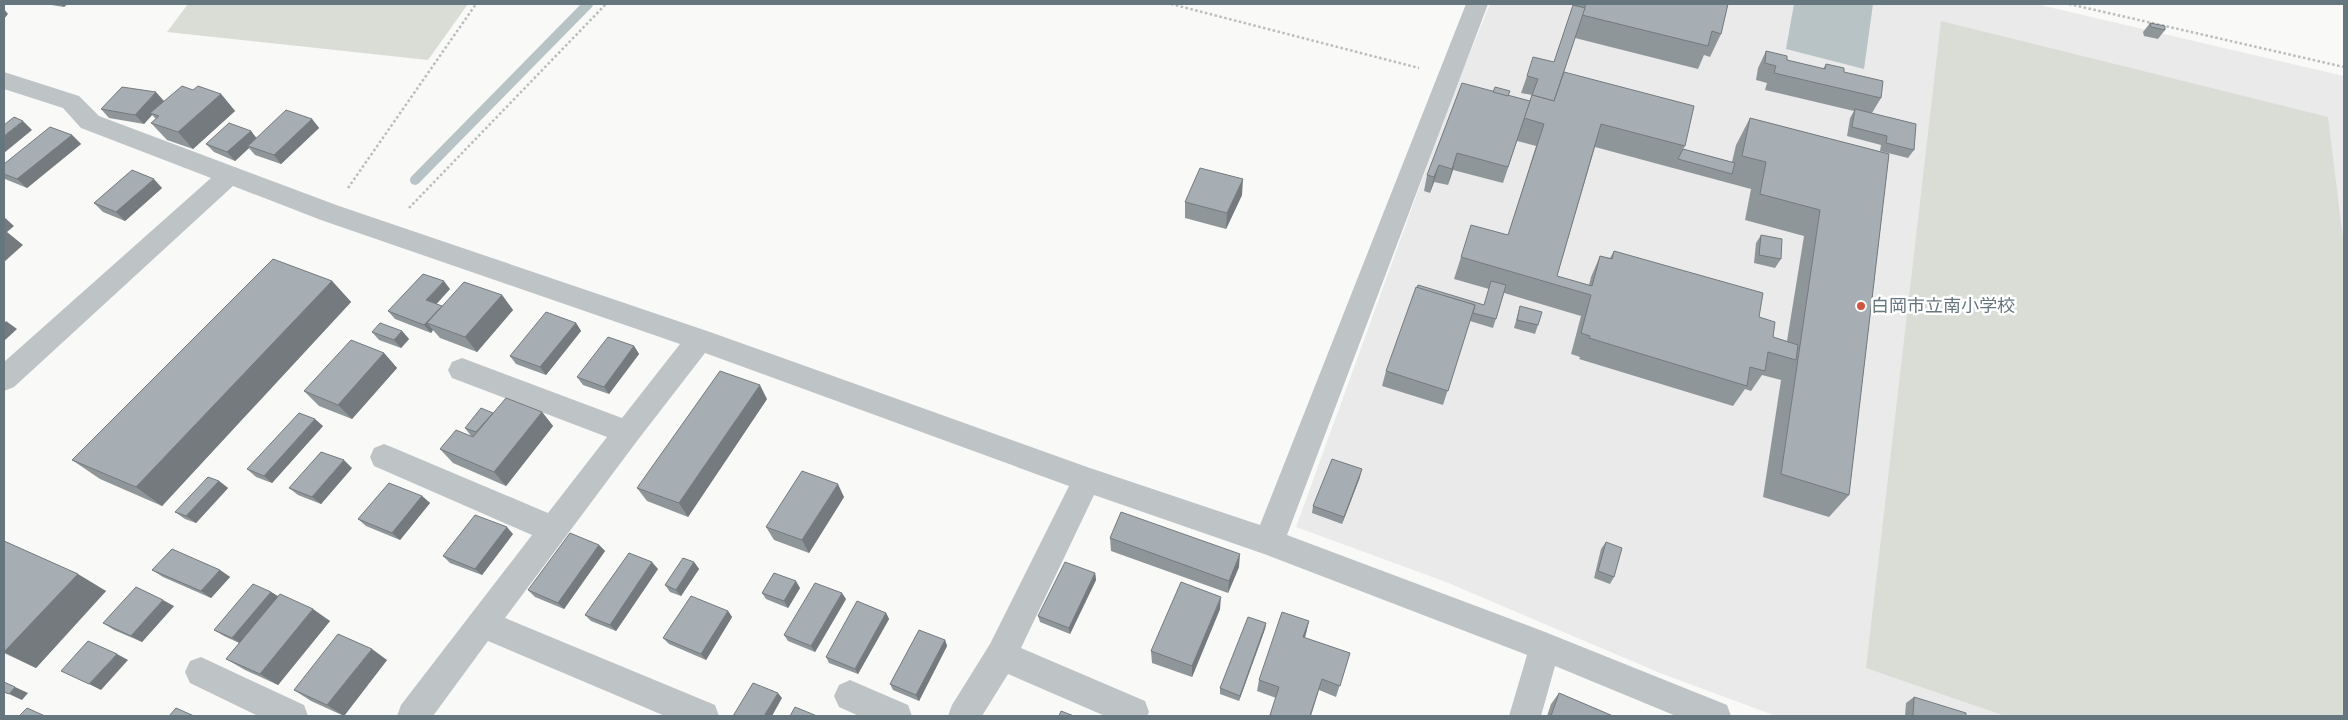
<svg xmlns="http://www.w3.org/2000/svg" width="2348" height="720" font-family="Signika,'Noto Sans JP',sans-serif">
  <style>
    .built { fill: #eaeaea }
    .green { fill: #d9ddd6 }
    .water { fill: #b8c3c6 }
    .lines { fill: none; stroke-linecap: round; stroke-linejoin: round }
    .stream { stroke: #b8c3c6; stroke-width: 10 }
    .path { stroke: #b9bdbe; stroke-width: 2.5; stroke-dasharray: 2.5 2.5; stroke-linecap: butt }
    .minor { fill: #bec3c6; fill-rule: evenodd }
    .wall { fill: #8f969a; fill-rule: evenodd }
    .shaded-wall { fill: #747a7d }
    .building { fill: #a6aeb3; stroke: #747a7d }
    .poi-dot { fill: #d0563f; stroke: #fff; stroke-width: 2 }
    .labels { text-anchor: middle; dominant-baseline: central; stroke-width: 5; stroke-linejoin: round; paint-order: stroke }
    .poi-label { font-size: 18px; fill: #66767e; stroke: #fff; text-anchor: start }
  </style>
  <rect width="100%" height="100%" fill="#f9f9f7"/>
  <path class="built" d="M1490 4H2036L2344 76V716H1776L1660 673 1446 582 1296 527 1457 84Z"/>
  <g class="green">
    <path d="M188 4H468L428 60 167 32Z"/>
    <path d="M1941 21 2328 117 2344 247V716H2005L1866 668Z"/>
  </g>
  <path class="water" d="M1794 4H1873L1864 69 1786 49Z"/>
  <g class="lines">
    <path class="stream" d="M415 180 588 4"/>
    <g class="path">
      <path d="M1171 4 1419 68"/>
      <path d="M2069 4 2344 67"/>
      <path d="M348 188 476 4"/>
      <path d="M409 208 606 4"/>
    </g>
    <g class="minor">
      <path d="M1466 4H1488L1287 535 1545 632 1727 705 1731 716H1676L1555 666 1541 716H1509L1527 655 1267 555 1094 495 1021 648 1145 701 1149 712 1147 716H1105L1008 674 982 716H948L952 705 990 644 1069 486 705 353 637 441 505 618 715 705 719 716H665L488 641 433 716H397L401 705 532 535 374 466 370 457 374 448 384 444 394 448 548 513 607 437 452 378 448 370 452 362 462 358 622 418 680 344 321 220 233 186 14 387 4 391V362L211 178 81 128 63 108 4 89V72L79 96 99 116 339 206 710 332 1087 467 1260 525Z"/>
      <path d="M201 657 304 705 308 716H258L190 683 185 672 190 661Z"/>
      <path d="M850 680 908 705 912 716H859L839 707 834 696 839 685Z"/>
    </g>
  </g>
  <g class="wall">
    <path d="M45 4H67L64 7Z"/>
    <path d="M1574 4H1728L1721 34 1710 57 1704 55 1698 69 1575 38 1564 72 1685 146 1683 149 1732 162 1736 145 1750 118 1889 154 1849 495 1829 517 1763 497 1781 380 1762 375 1751 391 1745 389 1733 406 1579 359 1580 357 1571 354 1581 316 1504 293 1493 328 1470 321 1443 405 1382 386 1386 371 1484 305 1489 289 1454 279 1461 257 1508 235 1536 146 1517 141 1503 183 1453 170 1448 185 1434 182 1430 193 1424 191 1427 175 1509 96 1530 101 1532 95 1521 93 1527 76 1554 62ZM1595 147 1751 189 1745 220 1804 236 1787 341 1773 337 1614 251 1610 258 1600 256 1591 277 1589 285 1557 276Z"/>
    <path d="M2150 23 2165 30 2158 39 2144 36 2143 32Z"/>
    <path d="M1766 51 1787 60 1823 69 1826 64 1844 72 1881 98 1872 113 1914 150 1908 158 1880 151 1881 145 1847 136 1850 118 1854 111 1765 90 1767 83 1756 80 1758 68Z"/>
    <path d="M193 90 221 94 235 111 193 149 167 140 151 123 156 119 152 115 144 124 109 118 101 109 164 101 162 103Z"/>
    <path d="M312 119 319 128 281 164 255 155 249 148 235 161 214 152 206 144 251 131 256 138Z"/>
    <path d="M72 135 81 144 27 188 5 179 4 178V164Z"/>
    <path d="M162 188 125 221 103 212 94 203Z"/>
    <path d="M1242 195 1226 229 1185 218V202Z"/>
    <path d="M1761 235 1781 259 1775 268 1754 263 1756 243Z"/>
    <path d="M332 281 351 302 162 506 100 479 72 460Z"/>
    <path d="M450 289 436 304 442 306 502 295 513 310 477 352 440 338 433 330 431 333 395 319 388 311Z"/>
    <path d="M1520 306 1538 325 1535 334 1514 328Z"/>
    <path d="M576 323 581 331 546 375 516 364 510 356Z"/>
    <path d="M402 331 409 339 401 348 379 340 372 332Z"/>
    <path d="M634 346 639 354 609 394 583 385 577 377Z"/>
    <path d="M384 353 397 368 352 419 319 406 304 391Z"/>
    <path d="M767 399 688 517 647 501 637 488Z"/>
    <path d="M542 412 553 426 506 486 453 463 440 449 473 436H471L465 428 493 413Z"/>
    <path d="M323 426 272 483 256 477 247 469Z"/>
    <path d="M352 468 321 504 298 495 289 488Z"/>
    <path d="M1360 477 1342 524 1312 513 1313 506Z"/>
    <path d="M219 481 228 488 196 523 185 519 175 512Z"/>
    <path d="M422 496 430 503 400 540 366 526 358 519Z"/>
    <path d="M844 497 809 553 774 540 766 527Z"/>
    <path d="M513 534 482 575 450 563 443 556Z"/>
    <path d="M1110 538 1239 567 1228 593 1111 551Z"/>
    <path d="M4 541 106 591 36 668 4 653Z"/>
    <path d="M1606 542 1614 577 1610 584 1594 578 1601 549Z"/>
    <path d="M599 545 605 551 564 609 535 597 528 590Z"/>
    <path d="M694 562 699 569 681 596 670 592 665 585Z"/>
    <path d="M658 569 616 631 591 621 585 615Z"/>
    <path d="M152 570H220L230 577 211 598 163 577Z"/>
    <path d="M1095 573 1096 580 1070 634 1040 622 1038 616Z"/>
    <path d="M800 588 788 608 766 599 762 593Z"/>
    <path d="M271 592 278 596 330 621 278 685 245 670 226 659 239 643 224 636 214 630Z"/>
    <path d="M846 599 815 652 788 641 784 635Z"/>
    <path d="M174 606 142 642 114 630 103 623Z"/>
    <path d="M1220 609 1192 677 1152 663 1151 651Z"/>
    <path d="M728 611 732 617 706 660 669 644 663 638Z"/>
    <path d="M886 613 889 619 858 674 829 663 826 657Z"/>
    <path d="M1309 621 1305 638 1350 653 1336 697 1319 690 1311 716H1270L1276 698 1257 691 1259 680Z"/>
    <path d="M1266 623 1265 629 1239 701 1220 694V688Z"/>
    <path d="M945 640 947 646 919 701 893 690 890 684Z"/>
    <path d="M387 660 344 716 311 701 294 690Z"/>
    <path d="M1559 693 1613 716H1547L1551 704Z"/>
    <path d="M1914 697 1966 716H1905L1906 703Z"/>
  </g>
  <g class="shaded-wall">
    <path d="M61 4H67L64 7Z"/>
    <path d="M4 9 8 14 4 19Z"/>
    <path d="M156 92 164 101 152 114 150 113 152 115 144 124 135 115Z"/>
    <path d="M221 94 235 111 193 149 178 132Z"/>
    <path d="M312 119 319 128 281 164 274 155Z"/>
    <path d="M23 121 32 130 4 153V136Z"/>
    <path d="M251 131 258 140 248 146 249 148 235 161 227 152Z"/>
    <path d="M72 135 81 144 27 188 17 179Z"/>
    <path d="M1457 153 1453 170 1448 185 1452 169Z"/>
    <path d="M1439 165 1434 182 1430 193 1434 177Z"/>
    <path d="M154 179 162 188 125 221 116 212Z"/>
    <path d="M1243 179 1242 195 1226 229 1227 213Z"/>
    <path d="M4 217 14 226 7 232 23 245 4 262Z"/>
    <path d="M332 281 351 302 162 506 136 487Z"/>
    <path d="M444 281 450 289 432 309 426 300Z"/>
    <path d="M502 295 513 310 477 352 465 337Z"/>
    <path d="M442 306 427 323 433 330 431 333 424 325Z"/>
    <path d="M6 321 17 329 4 341V324Z"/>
    <path d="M576 323 581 331 546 375 540 367Z"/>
    <path d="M402 331 409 339 401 348 394 340Z"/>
    <path d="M634 346 639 354 609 394 604 387Z"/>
    <path d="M384 353 397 368 352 419 338 405Z"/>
    <path d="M760 385 767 399 688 517 679 503Z"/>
    <path d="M542 412 553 426 506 486 494 472Z"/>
    <path d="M315 419 323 426 272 483 264 476Z"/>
    <path d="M344 460 352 468 321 504 312 497Z"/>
    <path d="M1362 469 1360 477 1342 524 1344 517Z"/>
    <path d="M219 481 228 488 196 523 186 516Z"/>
    <path d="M838 484 844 497 809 553 802 540Z"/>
    <path d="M422 496 430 503 400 540 392 533Z"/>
    <path d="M507 527 513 534 482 575 475 569Z"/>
    <path d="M599 545 605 551 564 609 558 603Z"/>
    <path d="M1240 554 1239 567 1228 593 1229 581Z"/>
    <path d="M652 562 658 569 616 631 610 625Z"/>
    <path d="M694 562 699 569 681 596 676 590Z"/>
    <path d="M220 570 230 577 211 598 201 591Z"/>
    <path d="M1095 573 1096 580 1070 634 1069 628Z"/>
    <path d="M78 574 106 591 36 668 4 652Z"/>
    <path d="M796 581 800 588 788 608 784 601Z"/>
    <path d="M271 592 280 598 242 644 232 638Z"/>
    <path d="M842 593 846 599 815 652 811 646Z"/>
    <path d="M1221 597 1220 609 1192 677V666Z"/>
    <path d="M163 600 174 606 142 642 131 636Z"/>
    <path d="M313 609 330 621 278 685 260 674Z"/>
    <path d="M728 611 732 617 706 660 701 654Z"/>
    <path d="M886 613 889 619 858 674 855 669Z"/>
    <path d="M1309 621 1306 633 1301 649 1303 637Z"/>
    <path d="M1266 623 1265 629 1239 701 1240 696Z"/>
    <path d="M945 640 947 646 919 701 916 695Z"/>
    <path d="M372 649 387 660 344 716 327 705Z"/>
    <path d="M117 654 128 660 101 690 89 684Z"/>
    <path d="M15 687 28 693 22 700 9 694Z"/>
    <path d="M778 693 782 698 772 716H764Z"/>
  </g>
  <g class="building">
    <path d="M1586 4H1728L1721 34 1712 31 1708 46 1582 15Z"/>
    <path d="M1573 5 1585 8 1554 101 1532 95 1538 79 1527 76 1533 57 1554 62Z"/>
    <path d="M2150 23 2165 26V30L2151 27Z"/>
    <path d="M1766 51 1787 56V60L1825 69 1826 64 1844 68V72L1883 81 1881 98 1774 73 1776 66 1765 63Z"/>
    <path d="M1564 72 1694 106 1685 146 1601 124 1557 276 1592 286 1600 256 1612 259 1614 251 1763 293 1759 317 1775 322 1773 337 1798 345 1796 360 1768 352 1765 371 1750 367 1747 386 1589 338 1590 336 1581 333 1591 295 1461 257 1471 225 1508 235 1544 124 1524 118 1532 95 1554 101Z"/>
    <path d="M1462 83 1530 101 1508 167 1457 153 1452 169 1439 165 1434 177 1427 175Z"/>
    <path d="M182 86 193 90 198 86 221 94 178 132 151 123 159 116 150 113Z"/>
    <path d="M122 87 156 92 135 115 101 109Z"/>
    <path d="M1495 87 1510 91 1508 96 1493 92Z"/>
    <path d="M1855 109 1916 124 1914 150 1886 143 1887 136 1852 127Z"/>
    <path d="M286 110 312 119 274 155 248 146Z"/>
    <path d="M14 117 23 121 4 136V125Z"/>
    <path d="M1750 118 1889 154 1849 495 1781 474 1820 210 1760 194 1766 162 1742 156Z"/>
    <path d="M229 123 251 131 227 152 206 144Z"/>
    <path d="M50 127 72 135 17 179 4 174V164Z"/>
    <path d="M1683 149 1735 163 1732 174 1678 159Z"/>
    <path d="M1200 168 1243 179 1227 213 1185 202Z"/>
    <path d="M132 170 154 179 116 212 94 203Z"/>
    <path d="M1761 235 1782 239 1781 259 1759 255Z"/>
    <path d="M273 259 332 281 136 487 72 460Z"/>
    <path d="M423 274 444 281 426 300 442 306 424 325 388 311Z"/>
    <path d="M1491 281 1506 285 1496 319 1473 313 1475 305 1417 288 1418 285 1484 305Z"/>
    <path d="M464 282 502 295 465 337 427 323Z"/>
    <path d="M1416 287 1475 305 1448 391 1386 371Z"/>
    <path d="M1520 306 1542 312 1538 325 1517 320Z"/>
    <path d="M546 312 576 323 540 367 510 356Z"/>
    <path d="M380 323 402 331 394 340 372 332Z"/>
    <path d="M608 337 634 346 604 387 577 377Z"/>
    <path d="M351 340 384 353 338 405 304 391Z"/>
    <path d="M720 371 760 385 679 503 637 488Z"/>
    <path d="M506 398 542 412 494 472 440 449 456 430 473 437Z"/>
    <path d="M481 408 493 413 476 432 465 428Z"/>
    <path d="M299 413 315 419 264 476 247 469Z"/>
    <path d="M321 452 344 460 312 497 289 488Z"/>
    <path d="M1332 459 1362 469 1344 517 1313 506Z"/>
    <path d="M802 471 838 484 802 540 766 527Z"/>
    <path d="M208 477 219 481 186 516 175 512Z"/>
    <path d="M389 483 422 496 392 533 358 519Z"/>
    <path d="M1121 512 1240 554 1229 581 1110 538Z"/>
    <path d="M475 515 507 527 475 569 443 556Z"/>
    <path d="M570 533 599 545 558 603 528 590Z"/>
    <path d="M4 541 78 574 4 652Z"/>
    <path d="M1606 542 1622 548 1614 577 1598 571Z"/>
    <path d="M172 549 220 570 201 591 152 570Z"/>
    <path d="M629 553 652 562 610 625 585 615Z"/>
    <path d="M683 558 694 562 676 590 665 585Z"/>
    <path d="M1065 562 1095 573 1069 628 1038 616Z"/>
    <path d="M774 573 796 581 784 601 762 593Z"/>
    <path d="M1181 582 1221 597 1192 666 1151 651Z"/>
    <path d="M815 583 842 593 811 646 784 635Z"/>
    <path d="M253 584 271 592 232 638 214 630Z"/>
    <path d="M136 587 163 600 131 636 103 623Z"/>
    <path d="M280 594 313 609 260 674 226 659Z"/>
    <path d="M691 596 728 611 701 654 663 638Z"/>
    <path d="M857 601 886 613 855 669 826 657Z"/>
    <path d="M1282 612 1309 621 1303 637 1350 653 1340 686 1322 679 1310 716H1274L1270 715 1279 687 1259 680Z"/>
    <path d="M1248 617 1266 623 1240 696 1220 688Z"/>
    <path d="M919 630 945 640 916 695 890 684Z"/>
    <path d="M338 634 372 649 327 705 294 690Z"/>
    <path d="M88 641 117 654 89 684 61 671Z"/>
    <path d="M4 682 15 687 9 694 4 692Z"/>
    <path d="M753 683 778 693 764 716H733Z"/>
    <path d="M1559 693 1613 716H1551Z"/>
    <path d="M1914 697 1966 713V716H1913Z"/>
    <path d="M795 707 817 716H790Z"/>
    <path d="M27 708 45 716H19Z"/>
    <path d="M176 708 194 716H169Z"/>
    <path d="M1061 711 1074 716H1059Z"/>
  </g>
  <circle class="poi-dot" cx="1861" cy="306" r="5"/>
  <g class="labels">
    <g class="poi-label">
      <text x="1871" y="306">白岡市立南小学校</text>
    </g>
  </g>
  <rect width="2348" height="720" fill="none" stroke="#66767e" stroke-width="10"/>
</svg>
